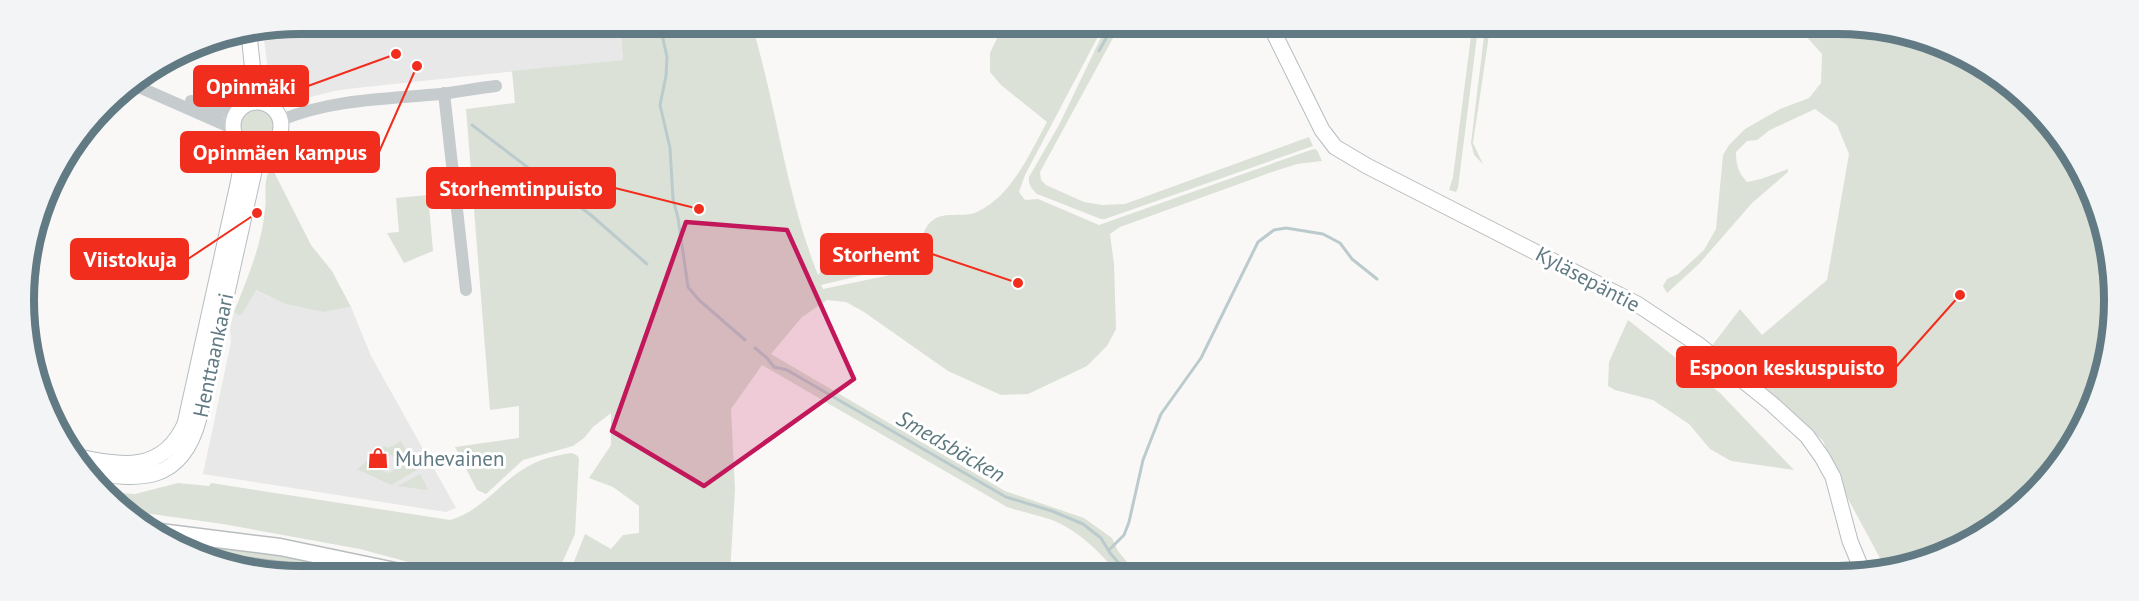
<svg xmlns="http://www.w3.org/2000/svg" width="2139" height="601" font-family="'PT Sans',sans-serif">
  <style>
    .built { fill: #e7e8e7 }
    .green { fill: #dbe1d6; fill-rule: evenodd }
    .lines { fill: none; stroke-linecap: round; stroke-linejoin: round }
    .stream { stroke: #bbcbcd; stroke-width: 3 }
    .major-casing { stroke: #b6bdc0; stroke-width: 17 }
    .highway-casing { stroke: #b8bdbf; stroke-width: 19 }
    .minor { stroke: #c6cbce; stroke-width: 12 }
    .major { stroke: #fff; stroke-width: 15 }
    .highway { stroke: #fff; stroke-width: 16 }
    .marked { fill: #c2185b; fill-opacity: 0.2; stroke: #c2185b; stroke-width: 4.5; stroke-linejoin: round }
    .labels { text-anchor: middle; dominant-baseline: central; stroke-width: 6; stroke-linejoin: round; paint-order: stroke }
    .street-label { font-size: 21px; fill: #617a83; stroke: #fff }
    .poi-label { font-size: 21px; fill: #617a83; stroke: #fff; text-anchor: start }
    .water-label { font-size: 22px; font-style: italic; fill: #5c797d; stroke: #fff }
    .rim { fill: none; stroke: #617a83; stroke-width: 8 }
    .leader { fill: none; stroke: #f12e1d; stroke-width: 2 }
    .callout-dot { fill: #f12e1d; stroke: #fff; stroke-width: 2 }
    .callout { fill: #f12e1d; stroke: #f12e1d; stroke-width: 2 }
    .callout-label { font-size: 22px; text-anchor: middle; font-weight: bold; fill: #fff }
  </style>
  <rect width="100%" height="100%" fill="#f9f8f6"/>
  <g class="built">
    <path d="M301 24 620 25 623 60 356 88 334 91 291 102 270 87 263 31Z"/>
    <path d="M255 290 285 304 323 312 351 307 371 356 456 508 446 512 203 474 231 342 230 328 234 312 242 314Z"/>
  </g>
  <g class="green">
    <path d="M445 24 489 25V27L480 36 450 31Z"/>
    <path d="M620 25H752C777 108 786 195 818 275 821 271 822 267 827 265 833 264 838 267 844 268 859 270 876 270 890 265 900 262 911 256 917 248 923 239 923 227 933 220 945 211 964 218 977 212 1011 197 1030 153 1047 122L1001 85 990 72V53L1003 26 1103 27 1025 175 1019 192 1025 200 1038 199 1099 225 1302 153 1314 149 1317 150 1322 161 1297 164 1272 172 1120 227 1110 234 1114 264 1116 329 1107 346 1087 366 1028 394 1001 395 948 371 864 312 846 302 827 300 802 317 771 354 1005 491 1084 518 1112 538 1118 551 1136 573H1118C1098 551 1081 532 1052 520 1038 515 1022 512 1007 507L762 365 731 409 735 490 730 573 570 572 585 534 611 549 623 535 639 533V506L613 487 589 478 611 445V413L593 427 584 438 573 446 523 460 486 494 477 490 455 447 519 438V406L490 410 466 109 515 103 512 71 623 60ZM918 262 919 269 823 289 821 285Z"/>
    <path d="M1106 27H1119L1040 172 1041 180 1046 185 1084 202 1102 205 1125 204 1309 137 1313 146 1105 219H1101L1037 194C1032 189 1028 185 1029 177L1059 125Z"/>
    <path d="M1472 28H1478L1458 188 1456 192 1449 190 1453 177Z"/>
    <path d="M1485 28H1490L1473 143 1483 164 1474 155 1471 143Z"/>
    <path d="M1779 29H1892L1992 70 2068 147 2110 246V354L2086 423 2034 496 1960 549 1887 571 1847 497 1823 441 1789 409 1711 347 1740 309 1762 335 1827 280 1849 154 1837 125 1815 109 1770 130 1757 140 1747 141 1736 152C1736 165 1738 172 1747 182L1761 179 1788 169V172L1752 203 1699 264 1667 293 1663 286 1667 279 1678 274 1704 250 1716 229 1723 155 1729 145 1745 129 1780 109 1809 98 1821 83 1822 54 1805 35Z"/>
    <circle cx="257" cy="126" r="17"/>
    <path d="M272 168 311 245 332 271 351 307 323 312 285 304 256 290 242 314 239 315 234 312C247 279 262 245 265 209 267 197 262 177 272 168Z"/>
    <path d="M428 195 433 251 404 263 387 233 399 232 396 198Z"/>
    <path d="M1628 320 1720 393 1794 470 1731 461 1710 449 1689 424 1653 400 1615 390 1608 386 1609 362Z"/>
    <path d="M401 441 417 470 391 485 357 469C368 462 372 453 384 446L388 448ZM387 454 393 456 398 463 396 469 389 473 383 471 379 463 382 457Z"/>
    <path d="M572 453 578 456 579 459 575 534 558 572H445L360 549 223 524 130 511 107 492 135 494 178 483 209 486 211 483 450 520C482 511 499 483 527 467 540 459 557 455 572 453Z"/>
    <path d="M420 474 428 489 426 490 398 486Z"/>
    <path d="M167 542 267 554 361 572C328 572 297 563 264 559 231 554 198 553 167 542Z"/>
  </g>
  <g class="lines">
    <g class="stream">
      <path d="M660 25 667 57 666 76 660 105 670 148 673 199 678 218 688 287 699 300 745 340"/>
      <path d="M1099 51 1112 27"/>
      <path d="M472 125 592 216 647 264"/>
      <path d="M755 348 767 358 774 367 787 370 1006 497 1052 511 1083 524 1101 538 1110 553 1124 569V573"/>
      <path d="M1109 550 1124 535 1129 522 1143 460 1161 414 1201 358 1258 242 1274 230 1286 228 1323 234 1340 243 1352 259 1377 279"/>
    </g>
    <defs>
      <g id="major">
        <path d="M1271 27 1322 130 1335 147 1367 166 1637 304 1699 345 1772 404 1807 436 1822 457 1833 477 1850 541 1864 575"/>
        <path d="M249 34 256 101"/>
        <circle cx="257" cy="126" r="24"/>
        <path d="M75 456C121 466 162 474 185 424L238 184 245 147"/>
        <path d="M84 471C140 481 182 484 199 418L255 167 259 156 263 150"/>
      </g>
      <g id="highway">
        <path d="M152 531 280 547 400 572"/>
        <path d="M224 563 293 572"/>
      </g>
    </defs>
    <use href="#major" class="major-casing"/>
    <use href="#highway" class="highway-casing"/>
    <g class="minor">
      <path d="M132 84 232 128"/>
      <path d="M444 93 466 290"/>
      <path d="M191 101 218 111 236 113"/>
      <path d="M281 120C332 99 386 99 441 94 459 92 477 88 496 86"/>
    </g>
    <use href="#major" class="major"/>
    <use href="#highway" class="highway"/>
  </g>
  <path class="marked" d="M686 222 787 230 854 379 704 486 612 431Z"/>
  <defs>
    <symbol id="shop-bare" viewBox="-9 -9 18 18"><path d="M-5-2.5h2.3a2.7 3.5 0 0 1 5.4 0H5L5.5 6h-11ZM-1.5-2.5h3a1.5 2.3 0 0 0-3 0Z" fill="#f12e1d" stroke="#fff" stroke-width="2.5" paint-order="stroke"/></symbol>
  </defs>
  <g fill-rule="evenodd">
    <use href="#shop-bare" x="363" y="443" width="30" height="30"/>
  </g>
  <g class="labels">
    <g class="street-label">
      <text transform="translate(1588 279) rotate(28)">Kyläsepäntie</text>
      <text transform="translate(213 355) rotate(-78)">Henttaankaari</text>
    </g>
    <g class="poi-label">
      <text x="395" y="458">Muhevainen</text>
    </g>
    <g class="water-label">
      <text transform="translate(951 446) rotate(30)">Smedsbäcken</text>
    </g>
  </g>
  <path d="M0 0H2139V601H0ZM300 34H1838A266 266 0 0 1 2104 300V300A266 266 0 0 1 1838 566H300A266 266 0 0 1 34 300V300A266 266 0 0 1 300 34Z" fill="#f2f4f5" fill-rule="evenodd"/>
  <path class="rim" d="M300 34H1838A266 266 0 0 1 2104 300V300A266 266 0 0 1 1838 566H300A266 266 0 0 1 34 300V300A266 266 0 0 1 300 34Z"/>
  <path class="leader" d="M396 54L308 86M417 66L379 152M699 209L615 188M1018 283L932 254M257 213L188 259M1960 295L1896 367"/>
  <g class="callout-dot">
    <circle cx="396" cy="54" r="6"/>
    <circle cx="417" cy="66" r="6"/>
    <circle cx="699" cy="209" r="6"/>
    <circle cx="1018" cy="283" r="6"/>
    <circle cx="257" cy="213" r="6"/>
    <circle cx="1960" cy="295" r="6"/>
  </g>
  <g class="callout">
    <rect x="194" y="66" width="114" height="40" rx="6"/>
    <rect x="181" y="132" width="198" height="40" rx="6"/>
    <rect x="427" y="168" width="188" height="40" rx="6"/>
    <rect x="821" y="234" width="111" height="40" rx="6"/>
    <rect x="71" y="239" width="117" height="40" rx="6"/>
    <rect x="1677" y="347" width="219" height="40" rx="6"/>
  </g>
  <g class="callout-label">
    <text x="251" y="94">Opinmäki</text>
    <text x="280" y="160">Opinmäen kampus</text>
    <text x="521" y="196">Storhemtinpuisto</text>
    <text x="876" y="262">Storhemt</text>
    <text x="130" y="267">Viistokuja</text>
    <text x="1787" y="375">Espoon keskuspuisto</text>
  </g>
</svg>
